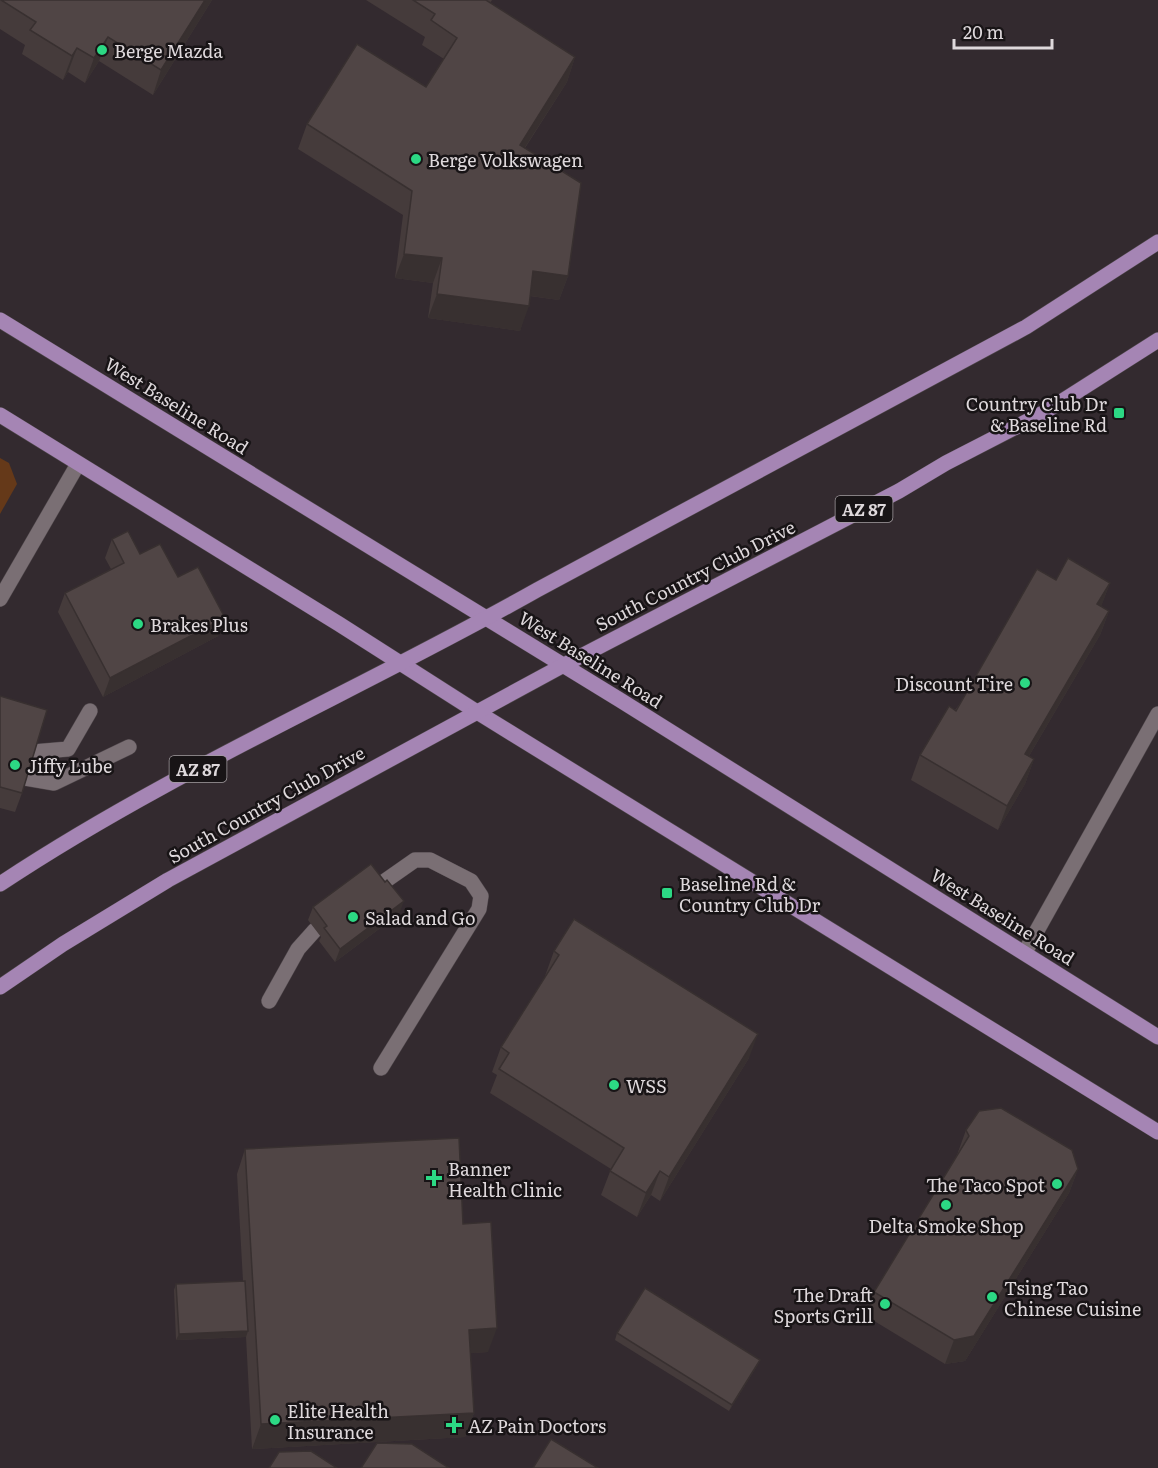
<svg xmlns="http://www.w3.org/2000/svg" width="1158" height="1468" font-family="Literata,serif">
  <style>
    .green { fill: #653919 }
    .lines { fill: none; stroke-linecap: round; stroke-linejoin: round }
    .lane-casing { stroke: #4e464a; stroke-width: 16 }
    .street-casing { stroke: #4e464a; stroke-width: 16 }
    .primary-casing { stroke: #4e464a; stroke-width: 16 }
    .lane { stroke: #7a6f74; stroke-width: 15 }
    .street { stroke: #7a6f74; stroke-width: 15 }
    .primary { stroke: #a585b4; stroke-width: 15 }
    .wall { fill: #453b3b }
    .shaded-wall { fill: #383030 }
    .building { fill: #504545; stroke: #383030; stroke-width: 1.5 }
    .poi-dot { fill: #2cd884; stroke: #181416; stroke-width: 2 }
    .labels { text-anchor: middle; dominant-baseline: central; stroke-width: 5; stroke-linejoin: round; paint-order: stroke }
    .shield { fill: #181416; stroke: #a39da0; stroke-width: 1.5 }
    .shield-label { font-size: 16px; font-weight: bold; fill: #ded8db }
    .poi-label { font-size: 18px; fill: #ded8db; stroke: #181416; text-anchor: start }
    .street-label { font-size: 18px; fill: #ded8db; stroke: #181416 }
  </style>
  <rect width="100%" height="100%" fill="#332a2f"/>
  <path class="green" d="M0 458 9 463 17 484 0 514Z"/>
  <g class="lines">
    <defs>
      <g id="lane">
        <path d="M33 752 68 749 90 711"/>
        <path d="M25 778 54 783 129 747"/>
        <path d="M375 888 415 860H430L471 881 481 896 479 909 381 1068"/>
        <path d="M269 1001 298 949 315 930"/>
      </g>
      <g id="street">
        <path d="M0 599 78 464"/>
        <path d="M1025 952 1158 714"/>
      </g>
      <g id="primary">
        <path d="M0 320 620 700 1158 1037"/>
        <path d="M0 415 339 624 477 712 1158 1132"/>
        <path d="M0 884C170 771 360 690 537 590L1026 327 1158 242"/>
        <path d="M0 987 63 944 168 880 562 666 899 491 946 463 1045 412 1158 340"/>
      </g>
    </defs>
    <use href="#lane" class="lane-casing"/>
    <use href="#street" class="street-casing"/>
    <use href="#primary" class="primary-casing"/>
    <use href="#lane" class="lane"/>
    <use href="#street" class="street"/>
    <use href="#primary" class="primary"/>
  </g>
  <g class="wall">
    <path d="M0 0H212L153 95 99 61 85 83 68 72 63 80 22 54 25 45 0 29Z"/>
    <path d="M366 0H492L490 3 575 57 567 82 525 148 568 276 559 300 530 296 520 331 428 318 433 283 395 278 403 215 298 149 307 124 426 87 444 59 422 45 425 37Z"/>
    <path d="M112 539 140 554 178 577 225 618 218 636 103 697 58 612 65 593 111 569 105 558Z"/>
    <path d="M1056 580 1110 583 1101 606 1109 611 1100 635 1029 756 1034 759 1025 784 998 830 911 780 920 755Z"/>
    <path d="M0 696 22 793 15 812 0 808Z"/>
    <path d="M313 907 399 914 335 962 319 941 321 937 308 920Z"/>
    <path d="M554 951 749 1058 660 1201 651 1195 637 1217 601 1195 611 1169 490 1093 497 1075 492 1072 501 1047 546 976H545Z"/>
    <path d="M966 1130 1078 1169 1069 1193 965 1361 945 1364 866 1316 874 1292 957 1155Z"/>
    <path d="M245 1149 463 1224 488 1352 470 1353 474 1413 465 1437 252 1449 246 1337 176 1340 174 1290 176 1284 243 1281 237 1174Z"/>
    <path d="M617 1333 760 1360 757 1366 729 1411 615 1340Z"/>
  </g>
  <g class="shaded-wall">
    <path d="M205 0H212L153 95 161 70Z"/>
    <path d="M108 37 99 61 85 83 94 58Z"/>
    <path d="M77 48 68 72 63 80 72 56Z"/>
    <path d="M575 57 567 82 511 169 520 145Z"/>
    <path d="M404 254 442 258 433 283 395 278Z"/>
    <path d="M533 271 568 276 559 300 524 295Z"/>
    <path d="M437 294 529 306 520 331 428 318Z"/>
    <path d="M1110 583 1101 607 1097 604Z"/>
    <path d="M1109 611 1100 635 1016 778 1025 754Z"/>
    <path d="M225 618 218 636 103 697 110 678Z"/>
    <path d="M1034 759 1025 784 998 830 1007 806Z"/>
    <path d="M404 901 399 914 335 962 340 949Z"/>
    <path d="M758 1034 749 1058 660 1201 669 1177Z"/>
    <path d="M1078 1169 1069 1193 965 1361 945 1364 954 1340Z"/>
    <path d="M660 1171 651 1195 637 1217 646 1193Z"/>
    <path d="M497 1328 488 1352 460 1354 469 1330Z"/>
    <path d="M248 1331 246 1337 176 1340 179 1334Z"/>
    <path d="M760 1360 757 1366 729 1411 732 1405Z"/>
    <path d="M474 1413 465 1437 252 1449 261 1424Z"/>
  </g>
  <g class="building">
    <path d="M1 0H205L161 70 108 37 94 58 77 48 72 56 30 30 36 22Z"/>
    <path d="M413 0H486L575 57 520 145 581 183 568 276 533 271 529 306 437 294 442 258 404 254 412 191 307 124 357 44 426 87 457 38 431 20 435 14Z"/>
    <path d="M128 531 140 554 160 544 178 577 198 567 225 618 110 678 65 593 124 563 112 539Z"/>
    <path d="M1068 558 1110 583 1097 604 1109 611 1025 754 1034 759 1007 806 920 755 949 706 956 711 1037 569 1056 580Z"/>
    <path d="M0 696 47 710 22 793 0 787Z"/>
    <path d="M371 864 385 882 387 880 404 901 340 949 324 928 327 926 313 907Z"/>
    <path d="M574 919 758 1034 669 1177 660 1171 646 1193 610 1171 624 1148 499 1069 509 1053 501 1047 559 955 554 951Z"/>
    <path d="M1001 1108 1072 1150 1078 1169 974 1336 954 1340 874 1292 969 1136 966 1130 979 1111Z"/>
    <path d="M459 1138 463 1224 491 1222 497 1328 469 1330 474 1413 261 1424 245 1149Z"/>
    <path d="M245 1281 248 1331 179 1334 176 1284Z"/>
    <path d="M645 1288 760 1360 732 1405 617 1333Z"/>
    <path d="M551 1439 598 1468H533Z"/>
    <path d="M377 1443 412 1444 449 1468H361Z"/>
    <path d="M311 1451 337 1468H269L279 1452Z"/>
  </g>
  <g class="poi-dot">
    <circle cx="102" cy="50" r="6"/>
    <circle cx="416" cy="159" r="6"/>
    <rect x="1113" y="407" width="12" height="12" rx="3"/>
    <circle cx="138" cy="624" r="6"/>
    <circle cx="1025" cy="683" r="6"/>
    <circle cx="15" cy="765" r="6"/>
    <rect x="661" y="887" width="12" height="12" rx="3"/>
    <circle cx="353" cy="917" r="6"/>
    <circle cx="614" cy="1085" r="6"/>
    <path d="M431 1169h6v6h6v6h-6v6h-6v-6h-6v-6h6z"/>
    <circle cx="1057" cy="1184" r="6"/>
    <circle cx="946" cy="1205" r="6"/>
    <circle cx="992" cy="1297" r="6"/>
    <circle cx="885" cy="1304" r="6"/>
    <circle cx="275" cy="1420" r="6"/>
    <path d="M451 1416h6v6h6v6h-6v6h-6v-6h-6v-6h6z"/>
  </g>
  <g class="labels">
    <g class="shield">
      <rect x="835.5" y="496" width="57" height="26" rx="4.5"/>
      <rect x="169.5" y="756" width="57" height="26" rx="4.5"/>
    </g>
    <g class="shield-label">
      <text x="864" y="509">AZ 87</text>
      <text x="198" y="769">AZ 87</text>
    </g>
    <g class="poi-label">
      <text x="114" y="50">Berge Mazda</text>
      <text x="428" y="159">Berge Volkswagen</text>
      <text x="1107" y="403" text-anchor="end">Country Club Dr<tspan x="1107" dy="21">&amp; Baseline Rd</tspan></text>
      <text x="150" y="624">Brakes Plus</text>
      <text x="1013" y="683" text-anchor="end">Discount Tire</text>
      <text x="27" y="765">Jiffy Lube</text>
      <text x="679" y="883">Baseline Rd &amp;<tspan x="679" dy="21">Country Club Dr</tspan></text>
      <text x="365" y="917">Salad and Go</text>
      <text x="626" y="1085">WSS</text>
      <text x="448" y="1168">Banner<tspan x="448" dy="21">Health Clinic</tspan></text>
      <text x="1045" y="1184" text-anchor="end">The Taco Spot</text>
      <text x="946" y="1225" text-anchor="middle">Delta Smoke Shop</text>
      <text x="1004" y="1287">Tsing Tao<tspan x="1004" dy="21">Chinese Cuisine</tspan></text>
      <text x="873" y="1294" text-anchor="end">The Draft<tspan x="873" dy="21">Sports Grill</tspan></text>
      <text x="287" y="1410">Elite Health<tspan x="287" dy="21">Insurance</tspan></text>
      <text x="468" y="1425">AZ Pain Doctors</text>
    </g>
    <g class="street-label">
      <text transform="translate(177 405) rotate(32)">West Baseline Road</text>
      <text transform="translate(695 575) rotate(-27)">South Country Club Drive</text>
      <text transform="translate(591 659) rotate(32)">West Baseline Road</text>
      <text transform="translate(266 804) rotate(-29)">South Country Club Drive</text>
      <text transform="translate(1003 916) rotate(32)">West Baseline Road</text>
    </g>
  </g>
  <path d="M954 39v9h98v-9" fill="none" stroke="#ded8db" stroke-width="3"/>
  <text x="963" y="39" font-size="18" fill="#ded8db" stroke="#181416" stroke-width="4.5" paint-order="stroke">20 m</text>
</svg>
